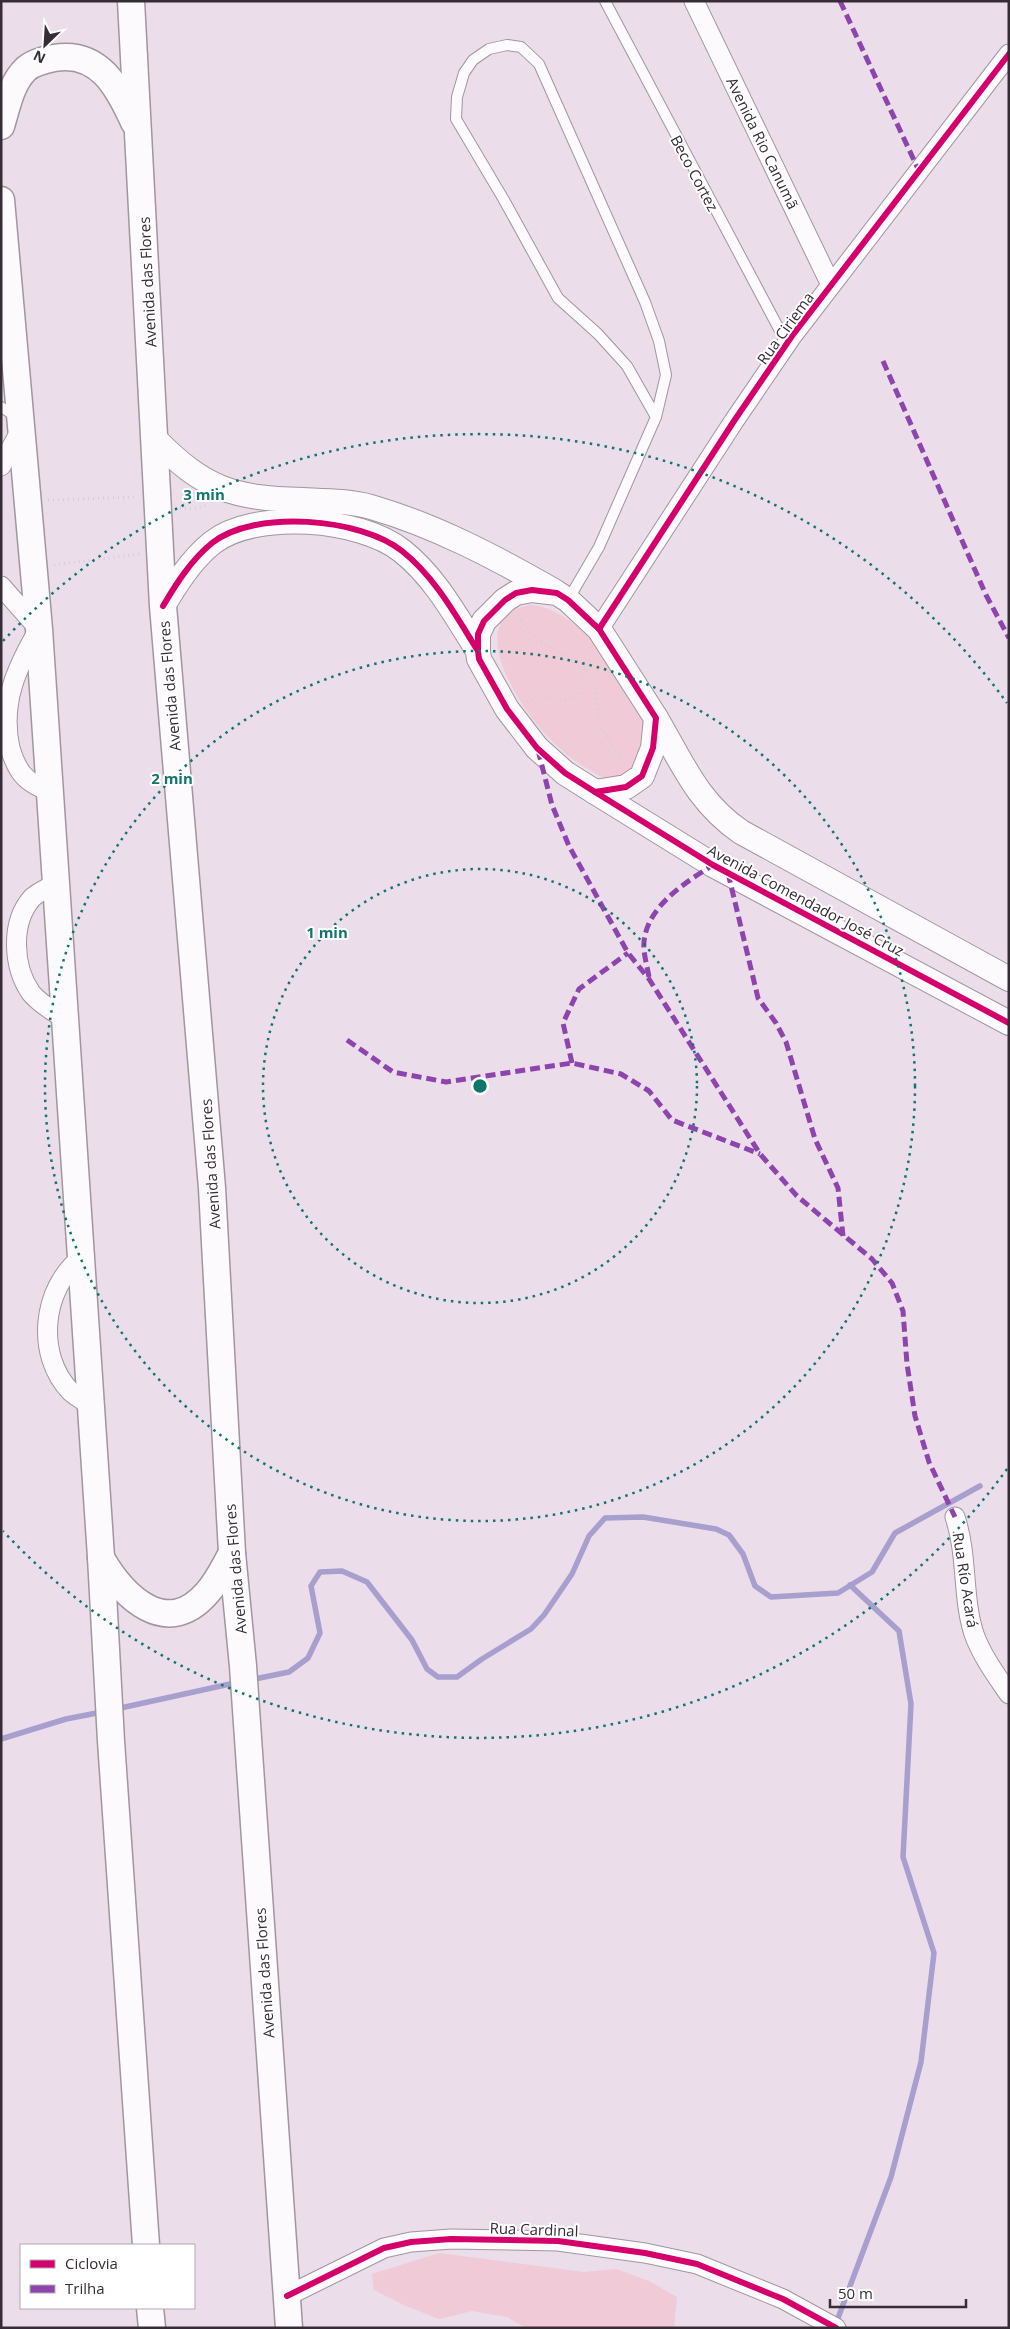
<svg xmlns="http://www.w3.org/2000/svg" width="1010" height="2329" font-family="'Open Sans',sans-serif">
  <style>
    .green { fill: #f0cad6 }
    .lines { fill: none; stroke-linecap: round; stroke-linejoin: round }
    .stream { stroke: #a79fcd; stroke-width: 5.5 }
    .service-casing { stroke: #a195a0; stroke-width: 12 }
    .minor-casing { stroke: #a195a0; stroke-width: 21 }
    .tertiary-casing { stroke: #a195a0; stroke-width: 26 }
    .secondary-casing { stroke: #a195a0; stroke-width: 29 }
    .path { stroke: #d4d0d4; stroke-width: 3; stroke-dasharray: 1 4; stroke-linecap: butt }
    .service { stroke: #fcfafc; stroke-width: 10 }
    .minor { stroke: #fcfafc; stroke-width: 19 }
    .tertiary { stroke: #fcfafc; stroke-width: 24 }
    .secondary { stroke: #fcfafc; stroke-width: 26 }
    .quiet { stroke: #8e44ad; stroke-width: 5; stroke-dasharray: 10 5; stroke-linecap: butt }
    .cycleway-casing { stroke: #fff; stroke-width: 9 }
    .cycleway { stroke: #d6006c; stroke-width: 6 }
    .ring { fill: none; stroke: #0f766e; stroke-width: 2.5; stroke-dasharray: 2.5 5 }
    .labels { text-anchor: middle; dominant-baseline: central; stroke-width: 4; stroke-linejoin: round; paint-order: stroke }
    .street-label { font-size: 15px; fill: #362c36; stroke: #fff }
    .centre { fill: #0f766e; stroke: #fff; stroke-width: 2.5 }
    .ring-label { font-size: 15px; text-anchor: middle; font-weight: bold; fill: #0f766e; stroke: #fff; stroke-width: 4; stroke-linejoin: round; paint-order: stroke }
  </style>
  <rect width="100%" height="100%" fill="#ecddeb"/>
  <g class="green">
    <path d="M530 605C579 606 640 692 647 736 648 746 642 760 639 770 630 773 619 779 610 780 604 780 598 775 593 772 573 761 555 746 540 728 516 701 463 616 530 605Z"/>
    <path d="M439 2253 584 2272 616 2269 649 2281 677 2297 674 2328H526L507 2317 472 2311 439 2319 406 2306 374 2290 372 2274Z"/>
  </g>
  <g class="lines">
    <g class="stream">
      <path d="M250 1680 289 1672 308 1658 320 1633 311 1586 320 1572 342 1571 367 1582 412 1640 427 1669 438 1677H457L482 1659 531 1629 544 1615 572 1574 589 1536 605 1518 643 1517 716 1529 729 1535 743 1554 755 1586 771 1597 838 1593 872 1572 895 1533 980 1486"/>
      <path d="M116 1709 239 1682"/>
      <path d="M1 1739 66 1719 102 1712"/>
      <path d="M835 2326 891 2177 921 2062 934 1953 903 1857 911 1704 899 1631 850 1585"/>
    </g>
    <defs>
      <g id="service">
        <path d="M605 1 787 344"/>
        <path d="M1 407 17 417"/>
        <path d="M568 600 599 547 656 417 666 375 659 341 645 302 539 64 521 47 507 45 489 49 473 60 464 73 457 97 456 119 504 200 558 298 598 334 627 366 656 417"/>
      </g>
      <g id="minor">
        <path d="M694 1 831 285"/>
        <path d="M1 466 20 432"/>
        <path d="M1 586 39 629C17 667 0 702 10 748 13 758 18 771 26 778 32 784 42 788 49 792"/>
        <path d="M599 629 734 421 792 336 1009 54"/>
        <path d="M55 884C48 888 38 892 32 898 10 923 13 967 31 993 40 1004 53 1011 65 1019"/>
        <path d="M81 1258C42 1289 35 1355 71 1392 77 1397 84 1401 90 1405"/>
        <path d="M955 1517C968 1556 962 1597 974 1634 982 1656 996 1675 1009 1694"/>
        <path d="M287 2296 384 2248 411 2242 451 2239 558 2241 645 2253 697 2264 783 2299 836 2328"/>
      </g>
      <g id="tertiary">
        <path d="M155 439C205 490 233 498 303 500 326 501 349 501 371 507 436 526 495 557 554 591"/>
        <path d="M163 606C176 584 191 560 212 543 255 509 361 518 402 551 435 577 456 616 478 651L479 659 507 709 537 748 565 773 595 792 626 787 642 776 653 748 656 718 599 629 568 600 557 593 532 590 516 593 505 600 484 621 478 634V651"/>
        <path d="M656 718C682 762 697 802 741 832L1009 979"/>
        <path d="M595 792 713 865 1009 1023"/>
      </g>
      <g id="secondary">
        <path d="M131 1 163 606 212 1188 232 1553 243 1666 289 2328"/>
        <path d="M1 126C7 107 11 83 26 69 34 62 44 60 54 58 99 50 118 87 134 122"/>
        <path d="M1 200 39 629 101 1557 111 1741 146 2245"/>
        <path d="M101 1558C123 1596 166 1640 207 1593 218 1581 224 1567 232 1553"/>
        <path d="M150 2308 152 2328"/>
      </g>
    </defs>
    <use href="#service" class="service-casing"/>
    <use href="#minor" class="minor-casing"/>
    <use href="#tertiary" class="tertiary-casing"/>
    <use href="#secondary" class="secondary-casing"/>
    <g class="path">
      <path d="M48 500 136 497"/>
      <path d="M180 508 192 509 208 505"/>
      <path d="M54 565 140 554"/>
      <path d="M518 616 537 640 584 666 595 684 600 726 625 765"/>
      <path d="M527 702 541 695 565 700 577 695C586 679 580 671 593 655"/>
    </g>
    <use href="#service" class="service"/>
    <use href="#minor" class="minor"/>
    <use href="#tertiary" class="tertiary"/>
    <use href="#secondary" class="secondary"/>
    <g class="quiet">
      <path d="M840 1 919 171"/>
      <path d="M883 361 986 595 1009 638"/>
      <path d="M538 750 552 805 569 846 628 953 649 979 760 1154 797 1196 872 1259 892 1283 903 1311 907 1364 915 1416 929 1462 955 1517"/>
      <path d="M728 873 758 998 776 1023 786 1042 815 1139 838 1188 843 1236"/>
      <path d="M649 977C647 965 643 953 644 942 647 906 686 882 713 865"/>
      <path d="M347 1040 393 1072 446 1082 572 1063 621 1074 649 1091 672 1120 760 1154"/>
      <path d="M572 1063 563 1023 579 989 628 953"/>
    </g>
    <defs>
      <g id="cycleway">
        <path d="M163 606C176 584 191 560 212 543 255 509 361 518 402 551 435 577 456 616 478 651L479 659 507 709 537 748 565 773 595 792 626 787 642 776 653 748 656 718 599 629 568 600 557 593 532 590 516 593 505 600 484 621 478 634V651"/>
        <path d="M599 629 734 421 792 336 1009 54"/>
        <path d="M595 792 713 865 1009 1023"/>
        <path d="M287 2296 384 2248 411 2242 451 2239 558 2241 645 2253 697 2264 783 2299 836 2328"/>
      </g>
    </defs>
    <use href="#cycleway" class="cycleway-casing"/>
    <use href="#cycleway" class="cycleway"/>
  </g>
  <g class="ring">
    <circle cx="480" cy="1086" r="217"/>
    <circle cx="480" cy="1086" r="435"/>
    <path d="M1007 1469A652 652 0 0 1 3 1531M3 641A652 652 0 0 1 1007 703"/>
  </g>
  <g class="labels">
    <g class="street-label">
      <text transform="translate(763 143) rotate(64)">Avenida Rio Canumã</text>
      <text transform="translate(695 173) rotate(62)">Beco Cortez</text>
      <text transform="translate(147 282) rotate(-93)">Avenida das Flores</text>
      <text transform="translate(785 328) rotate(-54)">Rua Ciriema</text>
      <text transform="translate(169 686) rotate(-95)">Avenida das Flores</text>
      <text transform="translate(806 900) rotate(28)">Avenida Comendador José Cruz</text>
      <text transform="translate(210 1164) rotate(-94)">Avenida das Flores</text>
      <text transform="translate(235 1569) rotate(-95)">Avenida das Flores</text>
      <text transform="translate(966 1580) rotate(81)">Rua Río Acará</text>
      <text transform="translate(264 1973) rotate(-94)">Avenida das Flores</text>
      <text transform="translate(534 2229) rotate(2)">Rua Cardinal</text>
    </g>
  </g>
  <circle cx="480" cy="1086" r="8" class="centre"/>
  <g class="ring-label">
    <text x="204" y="500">3 min</text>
    <text x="172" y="784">2 min</text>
    <text x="327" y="938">1 min</text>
  </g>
  <rect width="1010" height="2329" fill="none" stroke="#362c36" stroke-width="5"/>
  <rect x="20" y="2244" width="175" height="65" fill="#ffffff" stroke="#afabaf"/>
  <rect x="30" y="2260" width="25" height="8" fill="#d6006c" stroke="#afabaf"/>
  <text x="65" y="2269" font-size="15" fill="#362c36">Ciclovia</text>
  <rect x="30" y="2285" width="25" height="8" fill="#8e44ad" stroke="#afabaf"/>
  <text x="65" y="2294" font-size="15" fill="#362c36">Trilha</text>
  <g transform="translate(45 45) rotate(205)" stroke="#ffffff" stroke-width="4" paint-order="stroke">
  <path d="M0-4L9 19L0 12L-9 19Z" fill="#362c36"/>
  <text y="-8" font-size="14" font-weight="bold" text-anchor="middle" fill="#362c36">N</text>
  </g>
  <path d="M830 2299v8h136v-8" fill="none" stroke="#362c36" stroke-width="2.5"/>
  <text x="838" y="2299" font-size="15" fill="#362c36" stroke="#ffffff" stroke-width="4" paint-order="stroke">50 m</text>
</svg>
